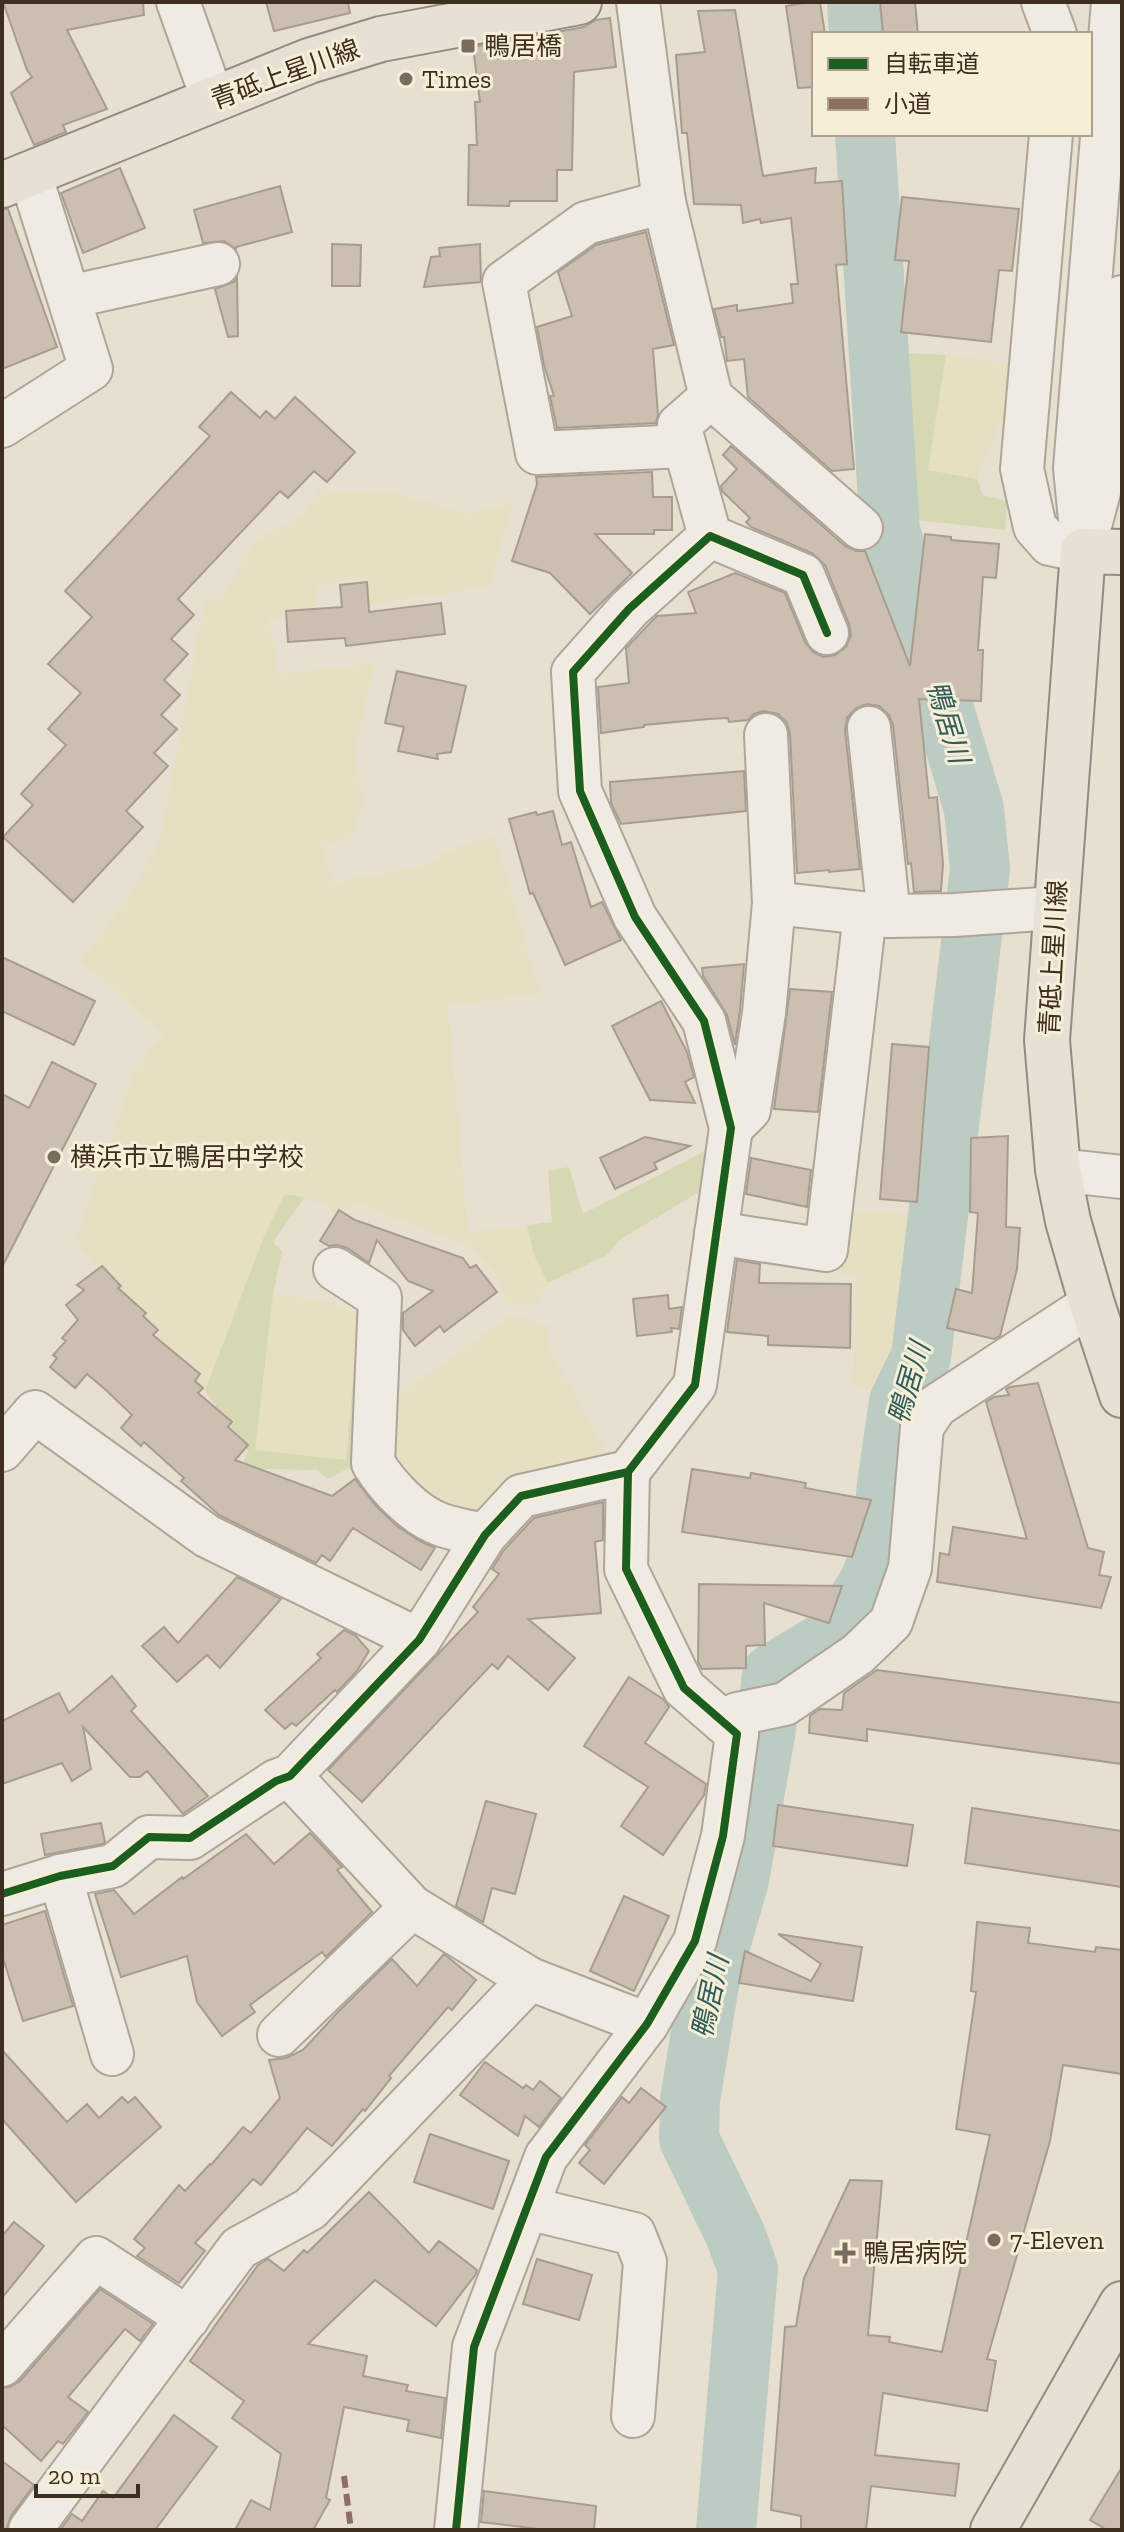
<svg xmlns="http://www.w3.org/2000/svg" width="1124" height="2532" font-family="'Zilla Slab','Noto Sans JP',serif">
  <style>
    .farmland { fill: #e6dfc2 }
    .green { fill: #d6d7b3 }
    .lines { fill: none; stroke-linecap: round; stroke-linejoin: round }
    .river { stroke: #bcccc2; stroke-width: 60 }
    .building { fill: #cbbfb2; stroke: #a89c90; stroke-width: 2 }
    .minor-casing { stroke: #ada599; stroke-width: 46 }
    .major-casing { stroke: #928b80; stroke-width: 48 }
    .minor { stroke: #efebe3; stroke-width: 42 }
    .major { stroke: #e6e1d4; stroke-width: 44 }
    .quiet { stroke: #8d6e63; stroke-width: 6; stroke-dasharray: 12 6; stroke-linecap: butt }
    .cycleway-casing { stroke: #f7eed8; stroke-width: 13 }
    .cycleway { stroke: #1b5e20; stroke-width: 8 }
    .poi-dot { fill: #786c5e; stroke: #f7eed8; stroke-width: 3 }
    .labels { text-anchor: middle; dominant-baseline: central; stroke-width: 6; stroke-linejoin: round; paint-order: stroke }
    .poi-label { font-size: 26px; fill: #3d2e20; stroke: #f7eed8; text-anchor: start }
    .street-label { font-size: 26px; fill: #3d2e20; stroke: #f7eed8 }
    .water-label { font-size: 28px; font-style: italic; fill: #2f5d5a; stroke: #f7eed8 }
  </style>
  <rect width="100%" height="100%" fill="#e7e0d1"/>
  <g class="farmland">
    <path d="M946 355 1008 363 1010 421 1000 422 977 479 928 471Z"/>
    <path d="M320 489 363 493H394L469 514 514 502 488 587 366 605 358 577 315 587 318 612 269 619 278 674 374 663 354 755 363 801 350 839 323 846 332 883 421 866 466 843 495 837 540 994 448 1006 468 1232 527 1225 534 1255 548 1283 535 1305 507 1304 495 1273 473 1249 358 1204 339 1215 320 1203 293 1195 263 1239 205 1391 76 1241 134 1072 155 1044 166 1036 82 961 132 893 160 840 205 600H220L256 540 304 515Z"/>
    <path d="M851 1209 922 1216 914 1278 911 1282 900 1347 883 1375 890 1392 853 1387 857 1277 838 1273Z"/>
    <path d="M273 1294 328 1301 359 1313 346 1460 255 1450Z"/>
    <path d="M511 1314 549 1325 548 1347 612 1461 512 1490 480 1509 470 1523 386 1464V1404Z"/>
  </g>
  <g class="green">
    <path d="M891 352 946 355 928 470 977 479 983 495 1007 501 1005 530 900 518Z"/>
    <path d="M711 1148 706 1188 621 1239 607 1255 548 1283 534 1255 527 1225 552 1222 548 1171 569 1167 583 1214Z"/>
    <path d="M284 1195H293L304 1198 273 1242 282 1251 273 1294 255 1450 346 1460 359 1313 364 1472 347 1469 327 1479 318 1470 263 1469 245 1479 239 1477 248 1450 205 1391 263 1239Z"/>
  </g>
  <g class="lines">
    <g class="river">
      <path d="M857 2 859 34"/>
      <path d="M726 2530 748 2269 735 2234 689 2139 690 2100 709 1984 739 1880 766 1729 772 1674 837 1635 870 1581 881 1549 887 1484 899 1402 921 1357 980 869 974 809 890 531 865 134"/>
    </g>
  </g>
  <g class="building">
    <path d="M3 2H143L144 15 67 30 107 109 63 125 66 132 34 145 11 93 32 77 27 70Z"/>
    <path d="M266 2H348L350 13 274 31Z"/>
    <path d="M810 2H820L825 34H814V87L798 88 786 6Z"/>
    <path d="M880 2H915L918 34H883Z"/>
    <path d="M735 10 763 176 816 168 815 183 842 181 847 264 836 265 854 469 832 471 748 397 744 359 727 361 724 337H721L714 309 737 305V311L793 303 791 284H798L791 218 761 223 760 219 743 223 741 205 694 204 687 133H682L676 55 705 52 698 11Z"/>
    <path d="M610 18 616 67 574 72 572 170H557V201H510L509 206 468 205 469 145H477L475 102H480L473 47 584 27 596 20Z"/>
    <path d="M120 168 145 228 83 253 61 193Z"/>
    <path d="M280 186 292 232 236 247V249L224 241 203 243 194 210Z"/>
    <path d="M902 197 1019 209 1012 271 999 270 991 342 901 332 909 261 895 260Z"/>
    <path d="M2 209H8L57 347 2 369Z"/>
    <path d="M646 232 674 345 653 349 658 415 656 423 557 428 550 396H554L544 365 537 327 572 316 558 272 596 245Z"/>
    <path d="M332 244 361 245 360 286H332Z"/>
    <path d="M480 244 481 282 424 287 431 257 440 256 439 248Z"/>
    <path d="M237 278 238 336 228 337 215 289 234 282Z"/>
    <path d="M231 392 260 418 266 411 275 419 295 397 355 452 327 482 314 471 288 498 280 491 178 599 194 615 171 639 188 654 164 680 180 695 161 715 177 729 154 753 168 766 126 811 143 827 73 902 3 837 33 805 21 794 66 745 48 729 81 693 48 664 92 617 65 591 210 436 199 427Z"/>
    <path d="M731 446 845 546 856 551H865L910 666 925 534 951 537V540L999 544 996 578 983 577 978 650H983L981 701 919 699 929 798 937 797 943 864 941 891 914 892 911 863 908 864 893 725 889 715 879 706 867 704 856 708 847 718 845 730 860 869 829 872V870L797 873 790 734 787 723 778 714 764 711 754 714 748 720 729 722 728 718 708 719 644 725V727L601 733 598 687 629 683 626 648 657 616 696 613 688 592 735 573 785 593 805 642 813 652 823 657 835 655 846 647 851 635 849 624 825 565 812 553 751 527 746 522 750 518 722 491 721 486 737 469 723 455Z"/>
    <path d="M652 472 653 497H672V530H654V534H595L632 573 590 614 550 573 512 561 537 484 536 477Z"/>
    <path d="M367 582 369 612 441 603 445 634 346 646 345 638 288 642 286 611 342 607 340 585Z"/>
    <path d="M397 671 466 686 451 752 437 754 438 759 398 751 404 727 385 723Z"/>
    <path d="M744 771 746 811 621 824 611 803 610 782Z"/>
    <path d="M553 811 562 845 571 842 591 907 602 902 621 940 565 965 533 893 530 894 509 819 536 812 537 815Z"/>
    <path d="M2 957 95 1001 74 1045 2 1011Z"/>
    <path d="M744 964 740 1010 735 1045 727 1015 703 976 702 968Z"/>
    <path d="M790 989 832 992 818 1112 774 1109Z"/>
    <path d="M661 1001 687 1052 694 1077 685 1082 695 1103 650 1100 612 1026Z"/>
    <path d="M892 1044 929 1047 917 1202 880 1199Z"/>
    <path d="M52 1062 96 1084 2 1267V1094L29 1108Z"/>
    <path d="M1008 1136 1006 1227 1020 1228 1017 1269 1000 1336 994 1339 947 1328 956 1289 972 1293 978 1213 970 1212 971 1138Z"/>
    <path d="M645 1137 690 1146 654 1163 657 1169 615 1189 600 1158Z"/>
    <path d="M751 1158 811 1170 807 1207 746 1194Z"/>
    <path d="M339 1210 355 1220 463 1258 470 1268 476 1265 497 1292 444 1332 440 1326 415 1346 403 1330V1313L433 1291 408 1281 377 1240 369 1263 347 1248 337 1245 329 1246 320 1241Z"/>
    <path d="M737 1260 760 1264 759 1283 851 1284 850 1348 768 1345V1336L727 1332Z"/>
    <path d="M102 1266 121 1286 118 1288 146 1313 143 1316 158 1330 153 1335 200 1374 195 1381 203 1388 198 1393 232 1422 228 1427 248 1445 235 1460 332 1496 355 1479 376 1506 397 1526 420 1541 435 1548 421 1570 353 1528 330 1561 322 1555 316 1563 219 1515 181 1481 184 1478 144 1442 141 1446 121 1428 132 1415 107 1391 87 1374 75 1388 50 1367 57 1358 53 1355 66 1341 62 1338 78 1320 66 1305 84 1290 77 1285Z"/>
    <path d="M668 1295 669 1309 682 1307 679 1329 671 1328 672 1332 637 1336 633 1299Z"/>
    <path d="M1038 1383 1088 1548 1104 1552 1099 1575 1111 1577 1101 1608 937 1582 940 1553 949 1555 953 1527 1027 1539 986 1402 994 1397 1009 1395 1006 1389 1010 1387Z"/>
    <path d="M692 1469 750 1478 751 1473 806 1483 805 1488 871 1500 852 1557 682 1532Z"/>
    <path d="M603 1502V1540L595 1542 601 1613 528 1619 575 1658 548 1690 508 1656 498 1669 492 1664 362 1802 328 1770 478 1612 473 1607 499 1574 492 1569 504 1550 534 1518Z"/>
    <path d="M237 1577 281 1599 220 1668 207 1655 177 1682 142 1646 164 1627 178 1643Z"/>
    <path d="M699 1584 763 1585 842 1586 829 1623 764 1603 765 1645 746 1646V1668L702 1669 698 1662Z"/>
    <path d="M344 1630 355 1635 369 1651 357 1671 337 1692 335 1690 296 1726 292 1723 285 1729 265 1710 321 1658 317 1654Z"/>
    <path d="M877 1670 1122 1703V1764L867 1729V1741L809 1733 810 1716 820 1709 842 1710 844 1693Z"/>
    <path d="M112 1676 136 1706 131 1711 208 1796 183 1814 147 1771 140 1777H130L83 1727 91 1769 72 1781 62 1763 2 1784V1721L59 1693 69 1713Z"/>
    <path d="M629 1677 663 1699 669 1707 645 1743 706 1784 704 1795 663 1855 621 1826 648 1787 584 1746Z"/>
    <path d="M486 1801 536 1814 515 1894 492 1888 483 1922 456 1906Z"/>
    <path d="M778 1805 913 1825 907 1866 773 1846Z"/>
    <path d="M972 1808 1122 1831V1887L965 1863Z"/>
    <path d="M101 1823 105 1842 103 1844 45 1855 41 1834Z"/>
    <path d="M310 1833 342 1867 337 1870 372 1912 326 1957 322 1952 250 2005 255 2012 222 2036 197 2002 187 1956 121 1977 95 1894 114 1890 134 1914 182 1877 183 1879 246 1834 274 1864Z"/>
    <path d="M624 1896 669 1916 634 1991 590 1971Z"/>
    <path d="M45 1911 73 2006 23 2021 2 1955V1925Z"/>
    <path d="M977 1922 1030 1928 1028 1943 1095 1952 1096 1947 1122 1950V2074L1063 2065 1050 2141 987 2359 996 2361 987 2411 883 2393 875 2455 959 2464 955 2496 871 2486 866 2530H801V2516L771 2510 785 2327 796 2326 804 2278 850 2180 882 2181 868 2335 890 2337 889 2342 942 2352 990 2135 956 2129 976 1992 971 1991Z"/>
    <path d="M778 1934 862 1947 853 2001 739 1983 745 1951 811 1981 821 1964Z"/>
    <path d="M444 1954 476 1980 452 2010 448 2007 389 2076 391 2078 365 2111 363 2109 332 2146 307 2128 261 2185 253 2179 195 2243 205 2251 179 2283 137 2256 145 2248 134 2239 179 2185 185 2191 210 2164 211 2165 243 2127 251 2133 280 2098 269 2060 286 2058 303 2050 338 2012 392 1959 417 1986Z"/>
    <path d="M2 2050 67 2122 87 2104 99 2118 122 2097 128 2103 135 2097 161 2127 76 2202 2 2119Z"/>
    <path d="M485 2062 523 2088 526 2085 533 2090 540 2081 561 2098 539 2127 525 2116 518 2136 460 2095Z"/>
    <path d="M641 2088 666 2107 604 2184 579 2163 590 2150 585 2145 622 2097 629 2103Z"/>
    <path d="M430 2134 509 2161 493 2209 414 2182Z"/>
    <path d="M369 2192 429 2253 439 2241 477 2270 476 2274 436 2326 375 2280 308 2344 367 2356 363 2376 408 2385 406 2391 445 2398 441 2438 407 2431 409 2420 344 2407 326 2498 330 2500 313 2530H235L251 2500 270 2510 281 2454 232 2418 244 2401 190 2361 258 2265 268 2259 284 2271 304 2250 307 2253Z"/>
    <path d="M14 2222 44 2246 2 2298V2236Z"/>
    <path d="M537 2259 592 2275 579 2320 523 2304Z"/>
    <path d="M100 2289 153 2324 140 2341 125 2329 68 2397 88 2412 63 2444 58 2441 41 2461 2 2425V2388L10 2387 20 2381Z"/>
    <path d="M174 2415 217 2447 155 2530H60L72 2514 82 2521 103 2491 113 2498Z"/>
    <path d="M2 2461 34 2485 11 2516 6 2530H2Z"/>
    <path d="M1122 2467V2530H1107L1090 2520Z"/>
    <path d="M484 2491 596 2506 594 2530H547L481 2522Z"/>
  </g>
  <g class="lines">
    <defs>
      <g id="minor">
        <path d="M178 2 213 100"/>
        <path d="M638 2 664 202 711 397 679 425 710 536"/>
        <path d="M1043 2 1055 34"/>
        <path d="M1051 134 1022 469 1035 527 1050 544 1083 551"/>
        <path d="M664 202 586 223 504 282 537 453 684 446"/>
        <path d="M69 297 218 264"/>
        <path d="M711 397 861 528"/>
        <path d="M2 426 91 369 30 174"/>
        <path d="M1091 522 1105 469 1122 297"/>
        <path d="M1083 551 1075 468 1113 2"/>
        <path d="M869 728 889 916"/>
        <path d="M766 735 774 903 889 916 954 915 1056 908"/>
        <path d="M731 1128 749 1110 764 1013 774 903"/>
        <path d="M1058 1170 1122 1177"/>
        <path d="M716 1233 826 1250 865 914"/>
        <path d="M335 1269 380 1298 373 1463C388 1487 415 1516 442 1525 456 1530 471 1532 485 1535"/>
        <path d="M2 1450 35 1412 207 1536 419 1640"/>
        <path d="M737 1734V1714L785 1704 858 1654 891 1622 910 1568 922 1427 936 1406 1092 1304"/>
        <path d="M290 1776 412 1907 530 1979 647 2024"/>
        <path d="M60 1876 112 2054"/>
        <path d="M2 1894 60 1876 113 1866 149 1837 190 1838 276 1781 290 1776 419 1640 485 1535 521 1496 628 1472 695 1385 731 1128 704 1021 635 917 580 791 573 672 629 609 710 536 803 575 827 633"/>
        <path d="M279 2035 412 1907"/>
        <path d="M527 2208 634 2234 645 2262 633 2416"/>
        <path d="M2 2365 96 2258 188 2318"/>
        <path d="M30 2530 239 2248 310 2209 530 1979"/>
        <path d="M456 2530 474 2347 546 2157 647 2024 695 1941 723 1836 737 1734 684 1688 626 1569 628 1472"/>
      </g>
      <g id="major">
        <path d="M2 185 309 61 381 39 579 2"/>
        <path d="M1122 552 1083 551 1047 1040 1058 1170 1068 1221 1092 1304 1122 1395"/>
        <path d="M993 2530 1122 2304"/>
      </g>
    </defs>
    <use href="#minor" class="minor-casing"/>
    <use href="#major" class="major-casing"/>
    <use href="#minor" class="minor"/>
    <use href="#major" class="major"/>
    <path class="quiet" d="M344 2476 351 2530"/>
    <defs>
      <g id="cycleway">
        <path d="M2 1894 60 1876 113 1866 149 1837 190 1838 276 1781 290 1776 419 1640 485 1535 521 1496 628 1472 695 1385 731 1128 704 1021 635 917 580 791 573 672 629 609 710 536 803 575 827 633"/>
        <path d="M456 2530 474 2347 546 2157 647 2024 695 1941 723 1836 737 1734 684 1688 626 1569 628 1472"/>
      </g>
    </defs>
    <use href="#cycleway" class="cycleway-casing"/>
    <use href="#cycleway" class="cycleway"/>
  </g>
  <g class="poi-dot">
    <rect x="460" y="38" width="16" height="16" rx="4"/>
    <circle cx="406" cy="79" r="8"/>
    <circle cx="54" cy="1157" r="8"/>
    <circle cx="994" cy="2240" r="8"/>
    <path d="M841 2241h8v8h8v8h-8v8h-8v-8h-8v-8h8z"/>
  </g>
  <g class="labels">
    <g class="poi-label">
      <text x="484" y="46">鴨居橋</text>
      <text x="422" y="79">Times</text>
      <text x="70" y="1157">横浜市立鴨居中学校</text>
      <text x="1010" y="2240">7-Eleven</text>
      <text x="863" y="2253">鴨居病院</text>
    </g>
    <g class="street-label">
      <text transform="translate(285 74) rotate(-20)">青砥上星川線</text>
      <text transform="translate(1053 958) rotate(-87)">青砥上星川線</text>
    </g>
    <g class="water-label">
      <text transform="translate(948 722) rotate(73)">鴨居川</text>
      <text transform="translate(909 1383) rotate(-74)">鴨居川</text>
      <text transform="translate(710 1997) rotate(-78)">鴨居川</text>
    </g>
  </g>
  <rect width="1124" height="2532" fill="none" stroke="#3d2e20" stroke-width="8"/>
  <rect x="812" y="32" width="280" height="104" fill="#f7eed8" stroke="#ada18e" stroke-width="2"/>
  <rect x="828" y="58" width="40" height="12" fill="#1b5e20" stroke="#ada18e" stroke-width="2"/>
  <text x="884" y="72" font-size="24" fill="#3d2e20">自転車道</text>
  <rect x="828" y="98" width="40" height="12" fill="#8d6e63" stroke="#ada18e" stroke-width="2"/>
  <text x="884" y="112" font-size="24" fill="#3d2e20">小道</text>
  <path d="M36 2484v12h102v-12" fill="none" stroke="#3d2e20" stroke-width="4"/>
  <text x="48" y="2484" font-size="24" fill="#3d2e20" stroke="#f7eed8" stroke-width="6" paint-order="stroke">20 m</text>
</svg>
